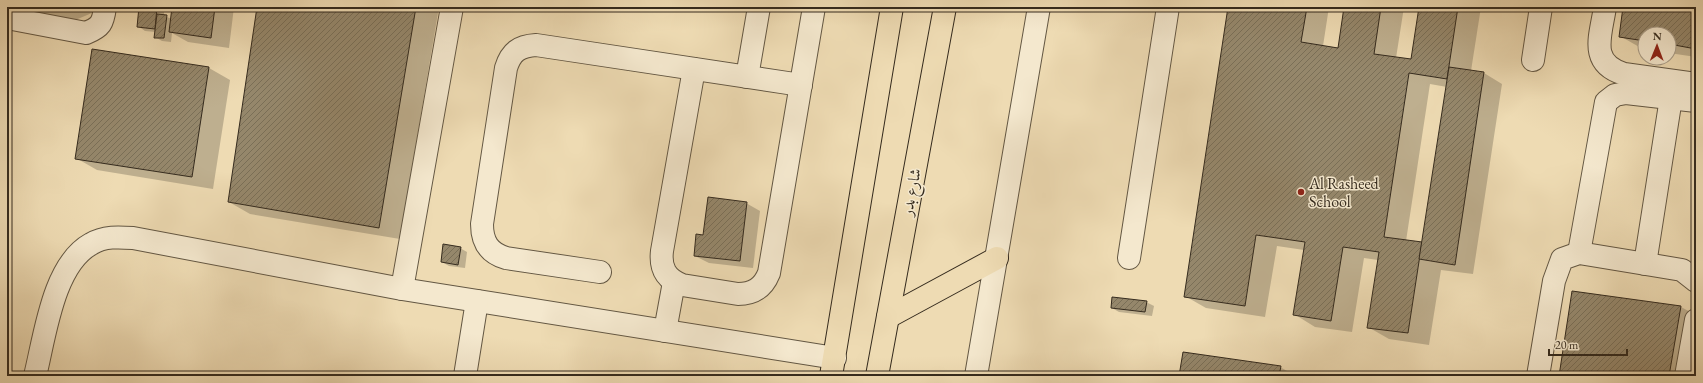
<svg xmlns="http://www.w3.org/2000/svg" width="1703" height="383" font-family="'EB Garamond',Amiri,serif">
  <style>
    .shadow { fill: #0003; fill-rule: evenodd }
    .building { fill: url(#building-hatch); stroke: #352b1e }
    .lines { fill: none; stroke-linecap: round; stroke-linejoin: round }
    .minor-casing { stroke: #635743; stroke-width: 24 }
    .major-casing { stroke: #352b1e; stroke-width: 24 }
    .minor { stroke: #f4e8ce; stroke-width: 22 }
    .major { stroke: #eedbb3; stroke-width: 22 }
    .poi-dot { fill: #8f2418; stroke: #f4e8ce; stroke-width: 1.5 }
    .labels { text-anchor: middle; dominant-baseline: central; stroke-width: 3; stroke-linejoin: round; paint-order: stroke }
    .poi-label { font-size: 16px; fill: #352b1e; stroke: #f4e8ce; text-anchor: start }
    .street-label { font-size: 16px; fill: #352b1e; stroke: #f4e8ce }
  </style>
  <defs>
    <pattern id="building-hatch" width="6" height="6" patternUnits="userSpaceOnUse"><rect width="6" height="6" fill="#95876b"/><path d="M-1 1l2-2M0 6l6-6M5 7l2-2" fill="none" stroke="#7a6f57"/></pattern>
  </defs>
  <rect width="100%" height="100%" fill="#eedbb3"/>
  <filter id="stains"><feTurbulence type="fractalNoise" baseFrequency=".005" numOctaves="4"/><feColorMatrix values="0 0 0 0 .2 0 0 0 0 .09 0 0 0 0 .02 0 0 0 .5 -.17"/></filter>
  <radialGradient id="worn" r=".72"><stop offset=".6" stop-color="#630" stop-opacity="0"/><stop offset="1" stop-color="#630" stop-opacity=".3"/></radialGradient>
  <g class="shadow">
    <path d="M16 7H106L66 24 45 26Z"/>
    <path d="M140 7H164V16L172 19 173 7H234L229 48 188 42 172 33 171 42 162 41 155 37 156 32 145 31 138 26Z"/>
    <path d="M258 7H439L400 239 250 214 229 202Z"/>
    <path d="M1229 7H1329L1323 46 1339 49 1345 7H1404L1396 58 1412 60 1420 7H1481L1471 71 1484 73 1502 84 1473 274 1441 270 1429 345 1389 339 1368 327 1378 260 1364 258 1352 332 1315 327 1294 314 1304 250 1277 246 1265 317 1206 308 1185 296ZM1430 84 1447 87 1423 244 1406 241Z"/>
    <path d="M1624 7H1696V57L1669 53V34H1645V49L1641 48 1620 36Z"/>
    <path d="M209 68 230 80 213 189 97 170 76 158Z"/>
    <path d="M746 203 760 211 753 268 709 263 695 256 704 236Z"/>
    <path d="M460 248 467 252 465 268 449 266 442 262Z"/>
    <path d="M1146 302 1154 306 1152 316 1119 312 1112 308Z"/>
    <path d="M1681 307 1696 315 1692 376H1560Z"/>
    <path d="M1280 367 1296 376H1180Z"/>
  </g>
  <g class="building">
    <path d="M15 7H32L19 13Z"/>
    <path d="M139 7H157L155 29 137 27Z"/>
    <path d="M172 7H215L211 38 169 32Z"/>
    <path d="M257 7H416L379 228 228 202Z"/>
    <path d="M1228 7H1307L1301 42 1338 48 1344 7H1381L1374 54 1411 59 1419 7H1458L1447 79 1409 73 1384 237 1422 242 1408 333 1367 328 1379 252 1343 247 1331 321 1293 315 1305 242 1256 235 1245 306 1184 297Z"/>
    <path d="M1623 7H1696V49L1669 44V34H1645V41L1619 37Z"/>
    <path d="M157 14 167 15 164 38H154Z"/>
    <path d="M92 49 209 67 192 177 75 159Z"/>
    <path d="M1449 67 1484 72 1455 265 1419 259Z"/>
    <path d="M708 197 747 202 740 261 694 256 696 234 703 235Z"/>
    <path d="M443 244 461 247 458 265 441 262Z"/>
    <path d="M1572 291 1681 306 1669 376H1559Z"/>
    <path d="M1112 297 1147 301 1145 312 1111 308Z"/>
    <path d="M1183 352 1281 366 1279 376H1179Z"/>
  </g>
  <g class="lines">
    <defs>
      <g id="minor">
        <path d="M1605 7C1601 35 1588 63 1624 74L1696 84"/>
        <path d="M7 18 86 33C101 27 103 23 105 7"/>
        <path d="M1533 60 1541 7"/>
        <path d="M694 69 662 251C660 268 666 279 682 285L738 294C753 294 763 288 769 273L814 7"/>
        <path d="M747 77 759 7"/>
        <path d="M1579 253 1606 102 1615 95 1626 93 1696 101"/>
        <path d="M1129 258 1168 7"/>
        <path d="M1645 264 1671 98"/>
        <path d="M600 272 506 258C489 253 482 242 482 224L506 68C511 52 519 46 536 45L801 85"/>
        <path d="M402 289 452 7"/>
        <path d="M665 331 674 282"/>
        <path d="M35 376C45 336 53 265 91 244 104 236 119 237 133 238L402 289 835 358"/>
        <path d="M465 376 477 301"/>
        <path d="M976 376 1039 7"/>
        <path d="M1538 376 1554 281 1562 259 1579 253 1682 270 1696 281"/>
        <path d="M1686 376 1696 320"/>
      </g>
      <g id="major">
        <path d="M888 317 997 258"/>
        <path d="M831 376 892 7"/>
        <path d="M877 376 945 7"/>
      </g>
    </defs>
    <use href="#minor" class="minor-casing"/>
    <use href="#major" class="major-casing"/>
    <use href="#minor" class="minor"/>
    <use href="#major" class="major"/>
  </g>
  <circle class="poi-dot" cx="1301" cy="192" r="4"/>
  <g class="labels">
    <g class="poi-label">
      <text x="1309" y="183">Al Rasheed<tspan x="1309" dy="18">School</tspan></text>
    </g>
    <g class="street-label">
      <text transform="translate(911 192) rotate(-79)">شارع بدر</text>
    </g>
  </g>
  <rect width="1703" height="383" fill="none" stroke="#eedbb3" stroke-width="24"/>
  <rect x="8" y="8" width="1687" height="367" fill="none" stroke="#352b1e" stroke-width="2"/>
  <rect x="12" y="12" width="1679" height="359" fill="none" stroke="#352b1e"/>
  <g transform="translate(1657 46) rotate(1)"><circle r="19" fill="#f4e8ce" stroke="#a89c88"/>
  <path d="M0-3L7 15L0 10L-7 15Z" fill="#8f2418"/>
  <text y="-6" font-size="11" font-weight="bold" text-anchor="middle" fill="#352b1e">N</text>
  </g>
  <path d="M1549 349v6h78v-6" fill="none" stroke="#352b1e" stroke-width="2"/>
  <text x="1555" y="349" font-size="12" fill="#352b1e" stroke="#f4e8ce" stroke-width="3" paint-order="stroke">20 m</text>
  <rect width="100%" height="100%" filter="url(#stains)"/>
  <rect width="100%" height="100%" fill="url(#worn)"/>
</svg>
